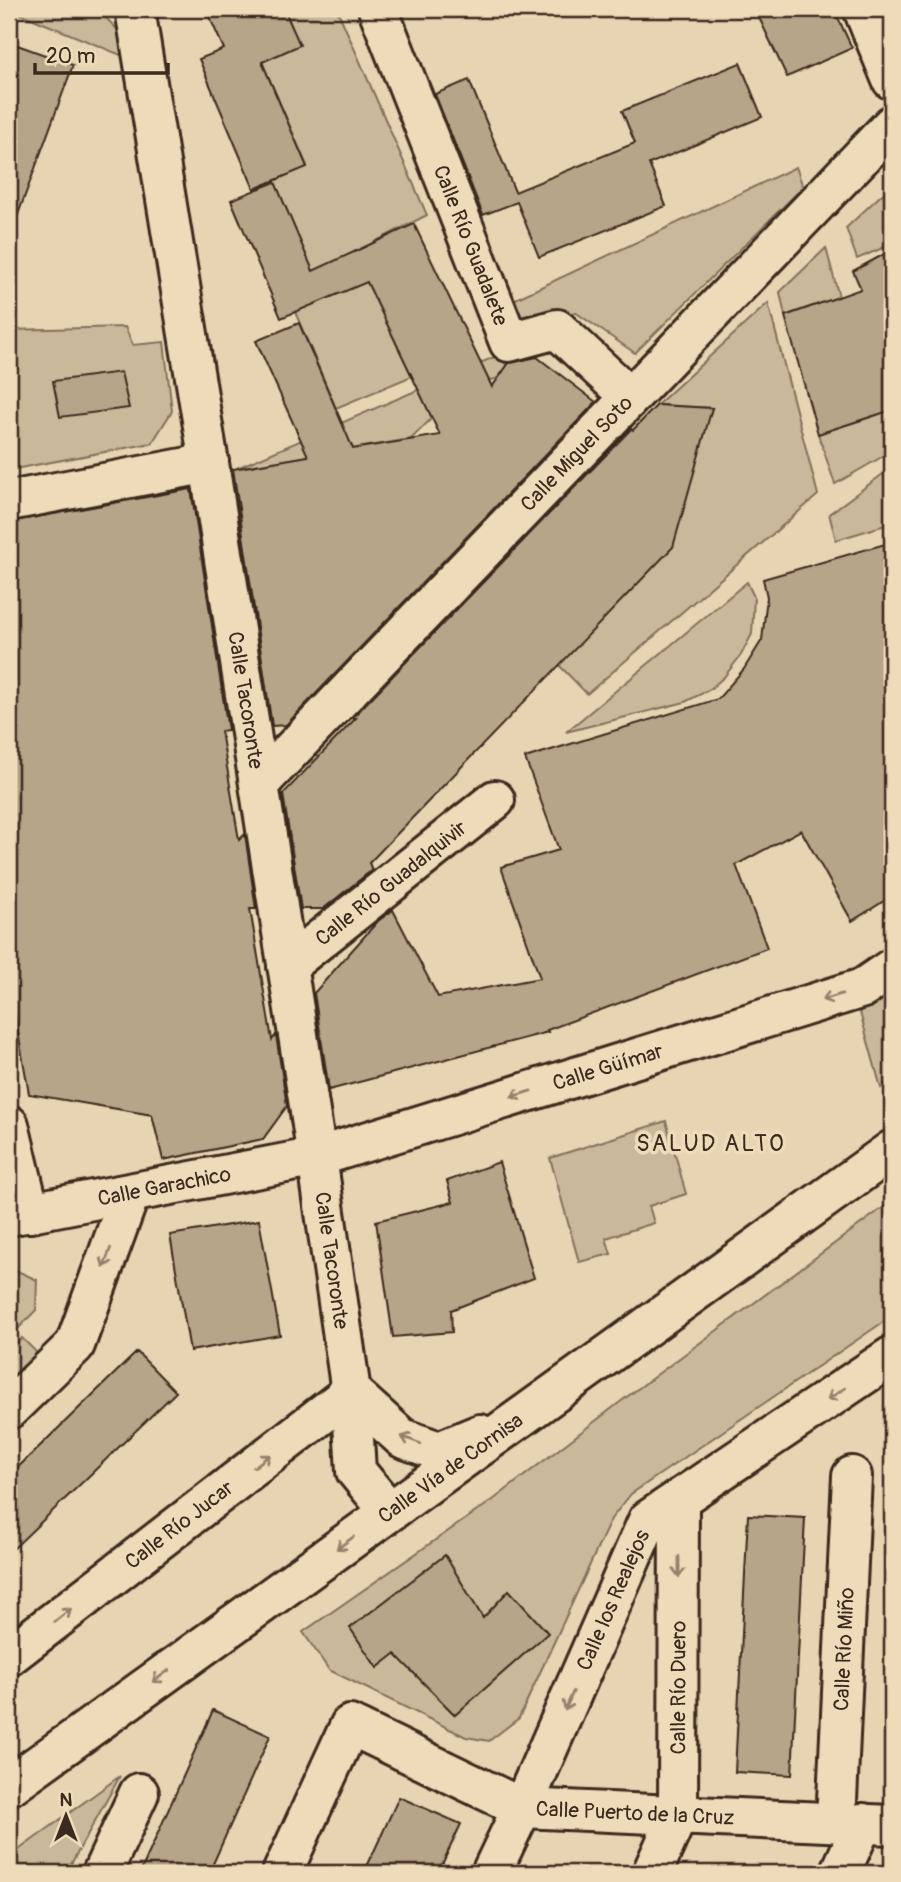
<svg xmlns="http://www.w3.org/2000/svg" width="901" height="1882" font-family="Pangolin,sans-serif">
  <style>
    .green { fill: #cab89a; stroke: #82715c; stroke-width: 2 }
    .building { fill: #b7a589; stroke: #3b2a1e; stroke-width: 2 }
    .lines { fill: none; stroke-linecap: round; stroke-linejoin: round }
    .minor-casing { stroke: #3b2a1e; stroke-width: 44 }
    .minor { stroke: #eedbb9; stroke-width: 38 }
    .oneway { stroke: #94826c }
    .labels { text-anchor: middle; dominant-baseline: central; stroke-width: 7; stroke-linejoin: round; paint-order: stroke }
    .street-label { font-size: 21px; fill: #3b2a1e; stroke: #eedbb9 }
    .neighbourhood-label { font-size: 23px; letter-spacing: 2px; fill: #3b2a1e; stroke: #eedbb9 }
  </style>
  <rect width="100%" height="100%" fill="#e7d4b3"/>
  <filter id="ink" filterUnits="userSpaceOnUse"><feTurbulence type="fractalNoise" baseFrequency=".0143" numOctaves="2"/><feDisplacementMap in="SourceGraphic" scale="14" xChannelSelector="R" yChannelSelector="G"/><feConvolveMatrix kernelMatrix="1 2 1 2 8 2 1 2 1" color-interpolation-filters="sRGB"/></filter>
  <g filter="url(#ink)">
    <g class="green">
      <path d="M9 9H97L120 32 123 56Z"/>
      <path d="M284 9H337L427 215 353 253 412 376 336 408 295 312 325 299 274 181 307 166 262 62 299 45Z"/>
      <path d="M796 167 803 187 635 353 575 312 517 328 507 303Z"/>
      <path d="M892 188V244L857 259 846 228 881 195Z"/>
      <path d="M826 248 839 297 785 316 780 292Z"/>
      <path d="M768 303 818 495 587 694 559 665 712 408 657 405Z"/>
      <path d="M125 327 133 345 164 342 172 411 152 443 9 470V330Z"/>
      <path d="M501 354 507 366 498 378 459 391 411 439 237 468Z"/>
      <path d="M892 387V451L835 484 818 434 877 415 872 395Z"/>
      <path d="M887 471 892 486V523L836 540 829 514Z"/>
      <path d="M747 582 754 597 752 634 741 655 724 677 709 690 685 702 566 732Z"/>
      <path d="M892 987V1079L881 1088 859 1009Z"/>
      <path d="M666 1121 686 1194 649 1206 654 1223 606 1238 611 1254 579 1262 550 1158Z"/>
      <path d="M892 1201V1316L631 1494 611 1519 519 1718 489 1741 466 1737 329 1670 303 1632 493 1500 624 1399Z"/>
      <path d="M11 1268 37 1280 36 1310 12 1335 9 1332V1270Z"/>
      <path d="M22 1338 38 1354 9 1383V1351Z"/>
      <path d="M120 1776 66 1873H9V1857Z"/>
    </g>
    <g class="building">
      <path d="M206 9H284L300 45 262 62 307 167 254 189 199 59 224 49Z"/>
      <path d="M755 9H834L852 48 787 77Z"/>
      <path d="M9 42 73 65 13 228 9 227Z"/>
      <path d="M740 63 762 117 649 164 666 206 539 257 517 202 483 215 435 94 469 80 515 192 635 143 622 111Z"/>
      <path d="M275 182 313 271 414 224 492 387 509 363 537 357 596 402 286 725 272 726 233 469 308 456 256 341 299 323 353 449 440 435 367 282 281 318 231 200Z"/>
      <path d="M892 250V410L818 434 785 316 861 289 853 271Z"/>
      <path d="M121 372 129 408 60 417 53 381Z"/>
      <path d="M657 405 712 408 673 547 369 863 372 870 323 909H301L283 794 356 718H352L631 429 633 430Z"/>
      <path d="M191 489 228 730 221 731 239 840 245 834 256 909H250L272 1040 276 1035 287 1106 263 1139 163 1160 152 1115 29 1094 9 981V522Z"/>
      <path d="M892 542V896L852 921 801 830 736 865 767 948 547 1030 548 1032 329 1090 314 993 378 921 393 910 438 997 540 978 501 867 559 850 525 758 718 699 744 669 762 640 767 597 763 579Z"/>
      <path d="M499 1162 534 1278 451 1310 452 1332 393 1337 376 1221 453 1202 447 1181Z"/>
      <path d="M259 1220 280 1335 190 1351 170 1235Z"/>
      <path d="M137 1352 176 1392 9 1553V1476Z"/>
      <path d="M748 1515 805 1518 792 1775 735 1772Z"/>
      <path d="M445 1555 483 1618 509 1590 548 1633 455 1715 395 1654 377 1668 350 1628Z"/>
      <path d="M213 1710 270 1736 209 1873H140Z"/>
      <path d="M399 1797 461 1824 438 1873H364Z"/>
    </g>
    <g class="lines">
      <defs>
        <g id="minor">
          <path id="s1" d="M135 9 209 463 317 1157 351 1392 356 1471 389 1511"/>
          <path id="s2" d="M378 9 509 342 557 329 630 397"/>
          <path d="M863 9 892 80"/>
          <path d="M9 501 209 463"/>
          <path id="s3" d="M260 783 892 125"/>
          <path id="s4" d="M287 966 495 800"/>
          <path d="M9 1125 30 1213"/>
          <path id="s5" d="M9 1216 317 1157 863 988 892 968"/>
          <path d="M351 1392 402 1438 439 1451 480 1434"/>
          <path d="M9 1409 75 1345 130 1194"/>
          <path id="s6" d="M9 1656 351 1392"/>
          <path id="s7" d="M9 1786 892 1150"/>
          <path id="s8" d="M836 1822 852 1476"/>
          <path d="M102 1873 139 1793"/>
          <path id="s9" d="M282 1873 350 1725 522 1808 892 1825"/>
          <path id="s10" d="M491 1873 522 1808 648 1520 892 1356"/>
          <path id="s11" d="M652 1873 678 1815 679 1499"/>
          <path d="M840 1873 863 1823"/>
        </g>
      </defs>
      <use href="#minor" class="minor-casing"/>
      <use href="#minor" class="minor"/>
    </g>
    <defs><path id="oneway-shaft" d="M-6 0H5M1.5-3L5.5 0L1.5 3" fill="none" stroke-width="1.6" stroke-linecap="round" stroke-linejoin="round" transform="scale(1.75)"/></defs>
    <g class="oneway">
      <use href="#oneway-shaft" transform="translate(832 997) rotate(163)"/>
      <use href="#oneway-shaft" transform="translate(521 1094) rotate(163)"/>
      <use href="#oneway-shaft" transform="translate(107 1258) rotate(110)"/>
      <use href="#oneway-shaft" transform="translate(836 1394) rotate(146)"/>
      <use href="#oneway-shaft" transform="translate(411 1440) rotate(-159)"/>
      <use href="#oneway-shaft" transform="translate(262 1461) rotate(-38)"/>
      <use href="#oneway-shaft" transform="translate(345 1543) rotate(144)"/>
      <use href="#oneway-shaft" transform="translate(679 1567) rotate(90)"/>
      <use href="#oneway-shaft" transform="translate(63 1615) rotate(-38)"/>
      <use href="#oneway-shaft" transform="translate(161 1676) rotate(144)"/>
      <use href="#oneway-shaft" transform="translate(569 1701) rotate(114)"/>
    </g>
  </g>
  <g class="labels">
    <g class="street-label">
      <text stroke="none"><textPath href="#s2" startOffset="254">Calle Río Guadalete</textPath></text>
      <text stroke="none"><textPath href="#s3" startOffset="457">Calle Miguel Soto</textPath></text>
      <text stroke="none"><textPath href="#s1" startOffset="700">Calle Tacoronte</textPath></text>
      <text stroke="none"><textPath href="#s4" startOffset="133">Calle Río Guadalquivir</textPath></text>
      <text stroke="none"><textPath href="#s5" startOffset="618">Calle Güímar</textPath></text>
      <text stroke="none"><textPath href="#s5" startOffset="158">Calle Garachico</textPath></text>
      <text stroke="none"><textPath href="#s1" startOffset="1267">Calle Tacoronte</textPath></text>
      <text stroke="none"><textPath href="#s7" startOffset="544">Calle Vía de Cornisa</textPath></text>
      <text stroke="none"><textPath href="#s6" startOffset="215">Calle Río Jucar</textPath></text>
      <text stroke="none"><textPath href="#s10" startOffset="299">Calle los Realejos</textPath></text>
      <text stroke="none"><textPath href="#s8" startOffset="173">Calle Río Miño</textPath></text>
      <text stroke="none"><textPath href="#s11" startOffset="191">Calle Río Duero</textPath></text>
      <text stroke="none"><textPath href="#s9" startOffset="467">Calle Puerto de la Cruz</textPath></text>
    </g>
    <g class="neighbourhood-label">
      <text x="711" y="1143">SALUD ALTO</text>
    </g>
  </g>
  <rect width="901" height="1882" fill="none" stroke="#eedbb9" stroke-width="35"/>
  <rect x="18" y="18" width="866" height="1847" fill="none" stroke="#3b2a1e" stroke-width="2.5" filter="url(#ink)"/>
  <g transform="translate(66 1816)" stroke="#eedbb9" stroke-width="5" paint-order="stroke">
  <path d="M0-5L12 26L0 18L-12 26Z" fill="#3b2a1e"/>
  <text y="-10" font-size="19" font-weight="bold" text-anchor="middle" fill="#3b2a1e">N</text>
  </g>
  <path d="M35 63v10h133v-10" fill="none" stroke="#3b2a1e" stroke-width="3.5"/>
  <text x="46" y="63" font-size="21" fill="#3b2a1e" stroke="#eedbb9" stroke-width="5" paint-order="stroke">20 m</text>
</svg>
